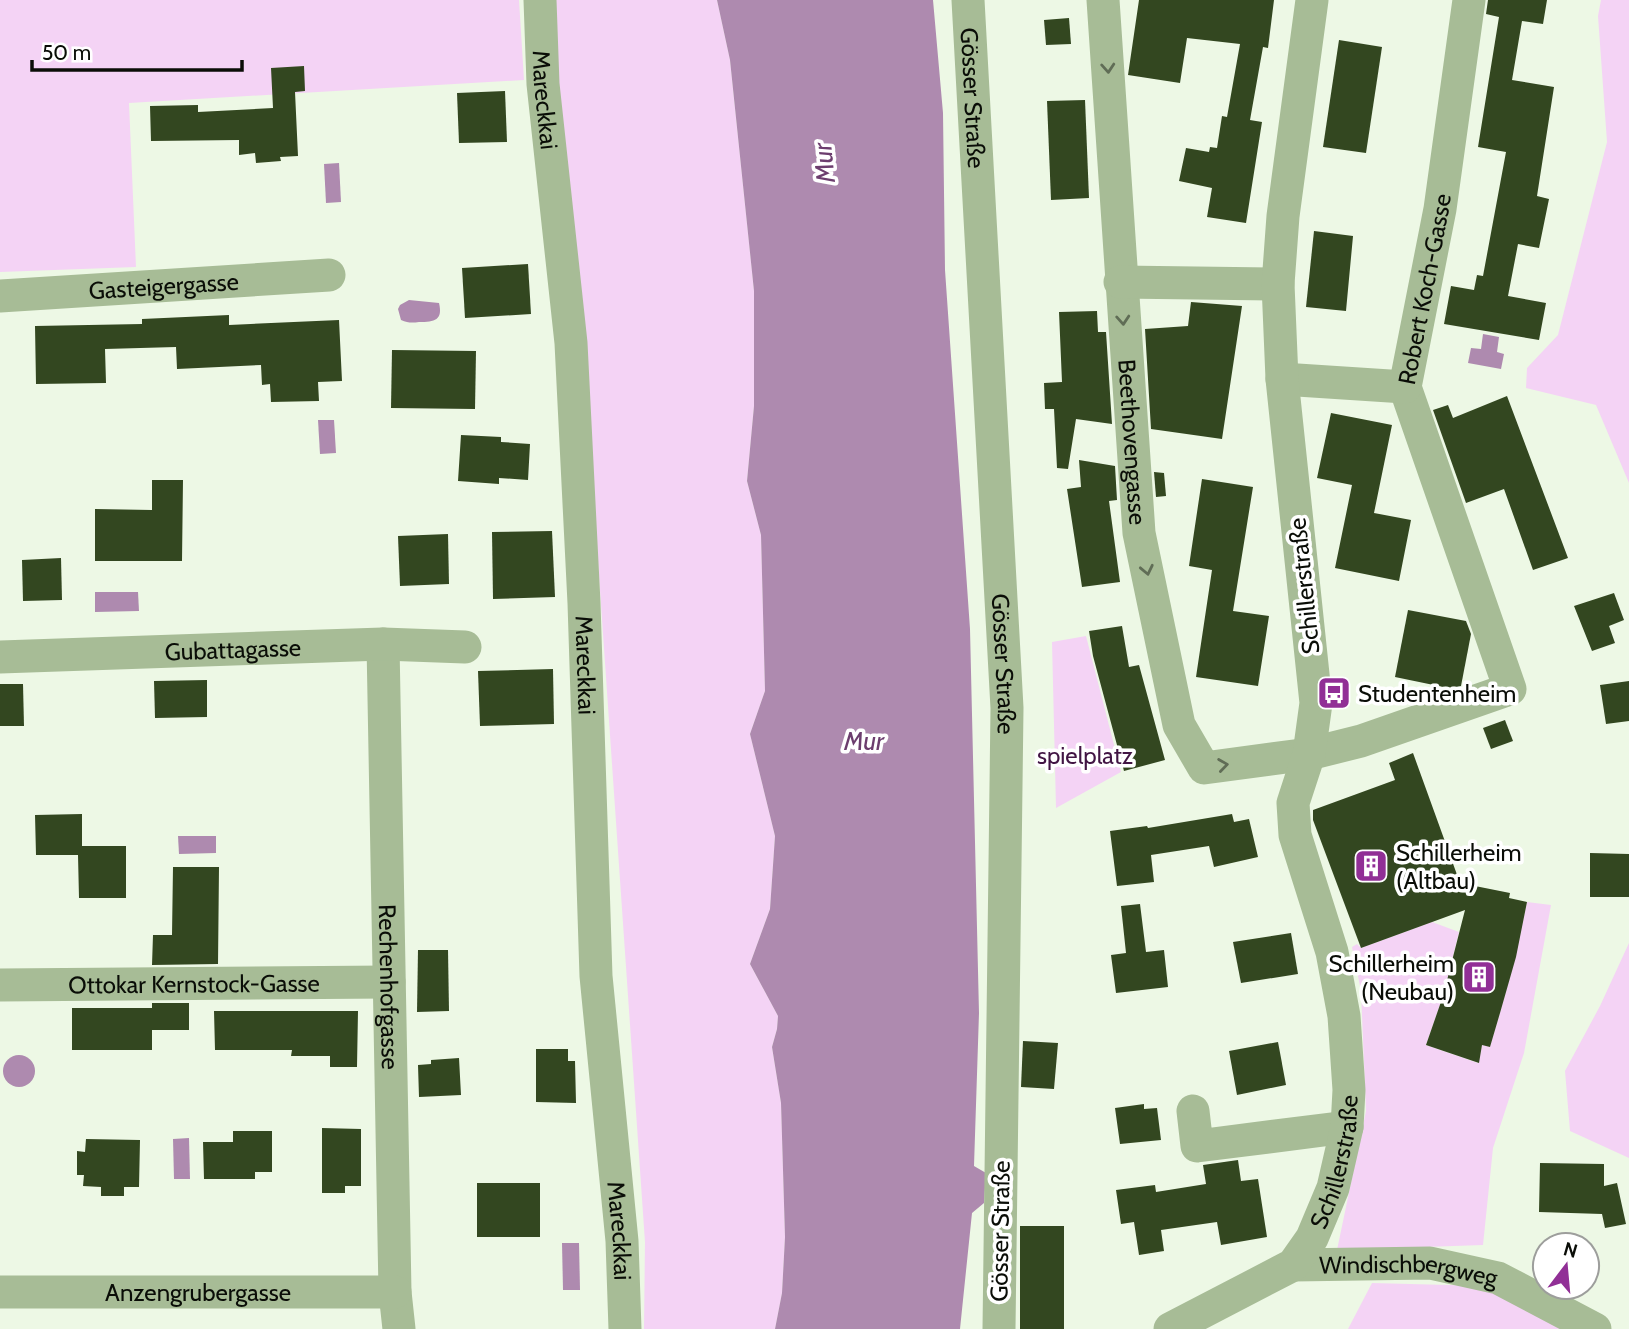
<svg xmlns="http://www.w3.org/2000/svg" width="1629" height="1329" font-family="Cabin,sans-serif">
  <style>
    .green { fill: #f4d3f5 }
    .water { fill: #ae8aaf }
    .building { fill: #334720 }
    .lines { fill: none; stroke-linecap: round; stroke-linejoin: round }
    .minor { stroke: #a7bc96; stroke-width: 33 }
    .oneway { stroke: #606d56 }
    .labels { text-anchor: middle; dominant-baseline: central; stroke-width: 7; stroke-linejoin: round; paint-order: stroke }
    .street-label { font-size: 24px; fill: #0a0d07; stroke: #fff }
    .poi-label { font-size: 24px; fill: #0a0d07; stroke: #fff; text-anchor: start }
    .park-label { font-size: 24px; fill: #411443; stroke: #fff }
    .water-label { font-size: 26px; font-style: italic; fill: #6c3d6e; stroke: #fff }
  </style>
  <rect width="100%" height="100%" fill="#edf8e5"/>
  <g class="green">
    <path d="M0 0H519L524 80 129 103 136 267 0 272Z"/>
    <path d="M554 0H717L730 60 754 291V406L747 481 761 535 765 691 750 734 775 836 770 909 750 964 778 1016 777 1029 772 1047 781 1103 785 1237 782 1293 775 1329H644L645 1242 583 344 558 77Z"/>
    <path d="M1601 0H1629V483L1596 405 1526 388 1527 368 1558 335 1607 142 1598 16Z"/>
    <path d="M1086 636 1121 772 1056 808 1052 642Z"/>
    <path d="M1527 902 1551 905 1524 1053 1493 1148 1483 1245 1337 1250 1366 1111 1361 991 1352 947 1357 944 1361 948 1432 922 1459 932 1443 996 1426 1045 1478 1063 1482 1045 1490 1046C1505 998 1517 951 1527 902Z"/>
    <path d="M1629 943V1158L1570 1131 1565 1071 1600 1006Z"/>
    <path d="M1372 1283 1486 1286 1562 1329H1348Z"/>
  </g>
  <g class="water">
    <path d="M717 0H933L943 113 945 270 970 629 979 1013 974 1166 986 1173 984 1203 972 1213 960 1329H775L782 1293 785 1237 781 1103 772 1047 777 1029 778 1016 750 964 770 909 775 836 750 734 765 691 761 535 747 481 754 406V291L730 60Z"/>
    <path d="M339 163 341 202 326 203 324 164Z"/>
    <path d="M409 300 439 303C443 320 435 322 419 322 412 323 408 323 401 320L398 309 400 305Z"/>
    <path d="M1483 334 1499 337 1497 352 1504 354 1501 369 1468 363 1471 348 1481 349Z"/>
    <path d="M318 420H334L336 453 320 454Z"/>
    <path d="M95 592H138L139 611 95 612Z"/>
    <path d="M178 836H216V853L179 854Z"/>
    <circle cx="19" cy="1071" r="16"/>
    <path d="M189 1138 190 1179H174L173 1139Z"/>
    <path d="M562 1243H579L580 1290H563Z"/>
  </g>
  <g class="building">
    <path d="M1139 0H1274L1268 48 1263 47 1250 120 1262 122 1246 223 1207 217 1212 188 1179 181 1186 148 1209 152 1210 147 1217 148 1222 116 1227 117 1240 44 1187 38 1180 83 1128 75Z"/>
    <path d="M1488 0H1547L1543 24 1522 21 1512 80 1554 87 1537 196 1549 199 1539 248 1518 244 1508 296 1546 303 1539 340 1444 324 1451 286 1474 290 1477 275 1483 276 1506 152 1478 147 1499 17 1486 14Z"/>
    <path d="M1069 18 1071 44 1046 45 1044 20Z"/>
    <path d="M1339 40 1382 47 1366 153 1323 147Z"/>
    <path d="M304 66 305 91 295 92 298 156 280 157 281 161 256 163 255 153 239 155V140L151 141 150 106 198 105V112L273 108 271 68Z"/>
    <path d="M505 91 507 142 459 143 457 93Z"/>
    <path d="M1085 100 1089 198 1051 200 1047 101Z"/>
    <path d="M1314 231 1353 236 1346 311 1306 307Z"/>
    <path d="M528 264 531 314 465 318 462 268Z"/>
    <path d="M1191 302 1242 306 1222 439 1151 429 1145 329 1188 326Z"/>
    <path d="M1097 311 1098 332H1106L1112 424 1076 419 1068 469 1057 468 1054 409H1045L1044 383 1062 382 1059 312Z"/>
    <path d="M229 315V325L339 320 342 381 318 382 319 401 271 402 270 384 262 385 261 365 177 369 176 347 105 349 106 383 36 384 35 326 142 324V319Z"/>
    <path d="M392 350 476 351 475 409 391 408Z"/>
    <path d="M1507 396 1568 558 1533 570 1504 489 1466 503 1433 410 1448 405 1453 418Z"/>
    <path d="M1331 413 1392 425 1374 513 1411 520 1399 581 1335 568 1352 485 1317 478Z"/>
    <path d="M461 435 501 437V442L530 444 528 480 499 478V484L458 481Z"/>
    <path d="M1079 460 1115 466 1117 500 1109 501 1120 582 1082 587 1067 489 1081 487Z"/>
    <path d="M1154 472 1164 473 1166 496 1156 497Z"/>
    <path d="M1202 479 1253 487 1233 611 1269 616 1258 686 1196 677 1212 570 1189 566Z"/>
    <path d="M152 480H183L182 561H95V509L152 510Z"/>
    <path d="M552 531 555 597 493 599 492 532Z"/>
    <path d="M448 534 449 584 400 586 398 536Z"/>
    <path d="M61 558 62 600 23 601 22 560Z"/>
    <path d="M1614 593 1624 620 1609 626 1615 643 1592 651 1574 606Z"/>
    <path d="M1408 610 1466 621 1471 634 1461 686 1453 689 1395 677Z"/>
    <path d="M1122 626 1129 667 1139 665 1165 760 1124 771 1093 656 1089 631Z"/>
    <path d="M553 669 554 724 480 726 478 671Z"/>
    <path d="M207 680V717L155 718 154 681Z"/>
    <path d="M1629 681V721L1606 724 1600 685Z"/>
    <path d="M0 684H23L24 726H0Z"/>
    <path d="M1505 720 1513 741 1491 749 1483 728Z"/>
    <path d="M1413 753 1460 883 1510 893 1509 898 1527 902 1516 957 1500 1013 1490 1047 1482 1045 1479 1063 1426 1045 1443 996 1465 910 1361 948 1313 820V810L1395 780 1389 763Z"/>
    <path d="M82 814V846H126V898H79L78 855H36L35 815Z"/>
    <path d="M1232 814 1234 822 1249 819 1258 857 1214 867 1209 846 1151 855 1154 882 1117 886 1110 831 1147 826 1148 828Z"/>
    <path d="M1590 853 1629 854V897H1590Z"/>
    <path d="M173 867H219L218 964 152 965 153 935H172Z"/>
    <path d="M1140 904 1146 952 1164 950 1168 987 1116 993 1111 955 1126 953 1121 906Z"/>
    <path d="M1291 933 1298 974 1241 983 1233 942Z"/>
    <path d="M418 950H448L449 1011 417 1012Z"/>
    <path d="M152 1003H189V1030H152V1050H72V1008H152Z"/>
    <path d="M214 1011H358L357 1067H330V1056H291L292 1050H215Z"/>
    <path d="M1023 1041 1058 1043 1054 1089 1021 1087Z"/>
    <path d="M1278 1042 1286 1085 1237 1095 1229 1051Z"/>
    <path d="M536 1049H568V1061H575L576 1103 536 1102Z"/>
    <path d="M459 1058 461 1095 419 1097 418 1065 431 1064V1060Z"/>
    <path d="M1144 1104V1109L1157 1108 1161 1140 1120 1144 1115 1108Z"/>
    <path d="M322 1128 361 1129V1186H345V1193H322Z"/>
    <path d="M233 1131H272V1172H255V1179H204L203 1142H233Z"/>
    <path d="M86 1139 140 1140 139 1187H124V1196H101V1187L83 1186 84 1175H77V1151L85 1152Z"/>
    <path d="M1238 1160 1241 1181 1258 1179 1267 1237 1221 1245 1217 1222 1161 1230 1164 1251 1139 1255 1134 1222 1121 1224 1116 1190 1155 1185 1156 1192 1206 1184 1203 1165Z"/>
    <path d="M1540 1163 1604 1164V1186L1617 1183 1626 1224 1605 1228 1602 1214 1539 1212Z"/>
    <rect x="477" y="1183" width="63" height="54"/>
    <rect x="1020" y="1226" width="44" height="103"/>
  </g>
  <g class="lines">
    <g class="minor">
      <path id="s1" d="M540 0 543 84 571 343 584 603 596 976 622 1241 625 1329"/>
      <path id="s2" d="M968 0 1007 708 999 1329"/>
      <path id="s3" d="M1103 0 1139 533 1179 725 1204 768 1309 754 1361 741 1510 689 1405 387 1440 209 1469 0"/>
      <path d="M1120 282 1278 284"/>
      <path id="s4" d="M0 296 329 275"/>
      <path d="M1282 379 1405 387"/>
      <path id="s5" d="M383 644 395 1292 399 1329"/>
      <path id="s6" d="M0 657 383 644 465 647"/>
      <path id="s7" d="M0 985 389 982"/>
      <path d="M1193 1111 1197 1146 1347 1127"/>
      <path id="s8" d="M1293 1265 1430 1263 1498 1278 1595 1329"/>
      <path id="s9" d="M0 1292H395"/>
      <path id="s10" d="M1170 1329 1293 1265 1312 1238 1333 1188 1347 1127 1349 1090 1344 1016 1332 952 1295 835 1293 803 1309 754 1316 703 1282 379 1278 284 1283 216 1312 0"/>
    </g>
  </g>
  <defs><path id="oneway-chevron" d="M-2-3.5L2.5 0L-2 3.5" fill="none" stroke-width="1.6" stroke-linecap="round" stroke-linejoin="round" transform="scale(1.75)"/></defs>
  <g class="oneway">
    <use href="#oneway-chevron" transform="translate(1108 68) rotate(86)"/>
    <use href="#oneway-chevron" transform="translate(1123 320) rotate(86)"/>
    <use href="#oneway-chevron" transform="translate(1147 570) rotate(78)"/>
    <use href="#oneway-chevron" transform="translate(1223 765) rotate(-8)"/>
  </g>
  <defs>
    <symbol id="bus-square" viewBox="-11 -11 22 22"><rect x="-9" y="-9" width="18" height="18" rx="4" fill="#912f96" stroke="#fff"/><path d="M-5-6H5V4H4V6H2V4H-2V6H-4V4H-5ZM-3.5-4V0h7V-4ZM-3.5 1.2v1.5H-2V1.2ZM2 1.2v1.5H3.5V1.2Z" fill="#fff"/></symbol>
    <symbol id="building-square" viewBox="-11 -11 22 22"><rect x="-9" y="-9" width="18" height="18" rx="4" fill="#912f96" stroke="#fff"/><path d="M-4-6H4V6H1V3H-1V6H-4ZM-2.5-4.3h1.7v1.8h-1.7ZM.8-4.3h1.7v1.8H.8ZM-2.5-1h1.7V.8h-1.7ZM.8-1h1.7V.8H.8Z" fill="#fff"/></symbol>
  </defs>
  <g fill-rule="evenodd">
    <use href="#bus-square" x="1315" y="674" width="38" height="38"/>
    <use href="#building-square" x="1352" y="847" width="38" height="38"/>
    <use href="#building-square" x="1460" y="958" width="38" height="38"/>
  </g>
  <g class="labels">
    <g class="street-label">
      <text stroke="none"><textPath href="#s2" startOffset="98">Gösser Straße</textPath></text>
      <text stroke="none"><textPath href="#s1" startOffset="100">Mareckkai</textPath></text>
      <text stroke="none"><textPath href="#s4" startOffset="164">Gasteigergasse</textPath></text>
      <text stroke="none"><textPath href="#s3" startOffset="1517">Robert Koch-Gasse</textPath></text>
      <text stroke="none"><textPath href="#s3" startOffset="443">Beethovengasse</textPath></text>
      <text transform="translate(1304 586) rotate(-96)">Schillerstraße</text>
      <text stroke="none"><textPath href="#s6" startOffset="233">Gubattagasse</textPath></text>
      <text stroke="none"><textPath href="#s1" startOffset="667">Mareckkai</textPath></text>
      <text stroke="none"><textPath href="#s2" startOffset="665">Gösser Straße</textPath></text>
      <text stroke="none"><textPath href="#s7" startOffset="194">Ottokar Kernstock-Gasse</textPath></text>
      <text stroke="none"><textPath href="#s5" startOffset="343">Rechenhofgasse</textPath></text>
      <text stroke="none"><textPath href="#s10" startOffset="252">Schillerstraße</textPath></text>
      <text stroke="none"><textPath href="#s1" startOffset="1234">Mareckkai</textPath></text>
      <text transform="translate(1000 1231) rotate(-89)">Gösser Straße</text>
      <text stroke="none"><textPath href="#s8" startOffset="116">Windischbergweg</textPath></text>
      <text stroke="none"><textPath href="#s9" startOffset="198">Anzengrubergasse</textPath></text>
    </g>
    <g class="poi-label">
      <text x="1358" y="693">Studentenheim</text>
      <text x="1396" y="852">Schillerheim<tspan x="1396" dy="28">(Altbau)</tspan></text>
      <text x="1454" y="963" text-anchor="end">Schillerheim<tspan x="1454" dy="28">(Neubau)</tspan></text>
    </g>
    <g class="park-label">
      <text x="1085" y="755">spielplatz</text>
    </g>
    <g class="water-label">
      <text transform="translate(824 163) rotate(-96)">Mur</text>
      <text x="864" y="741">Mur</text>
    </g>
  </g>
  <g transform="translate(1566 1266) rotate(16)"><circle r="33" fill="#ffffff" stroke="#9d9e9c" stroke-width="2"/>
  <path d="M0-5L12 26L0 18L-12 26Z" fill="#912f96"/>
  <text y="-10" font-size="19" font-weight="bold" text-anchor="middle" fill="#0a0d07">N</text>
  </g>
  <path d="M32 60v10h210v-10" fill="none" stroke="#0a0d07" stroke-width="3.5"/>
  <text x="42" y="60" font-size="21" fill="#0a0d07" stroke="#ffffff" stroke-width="5" paint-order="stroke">50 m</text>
</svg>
